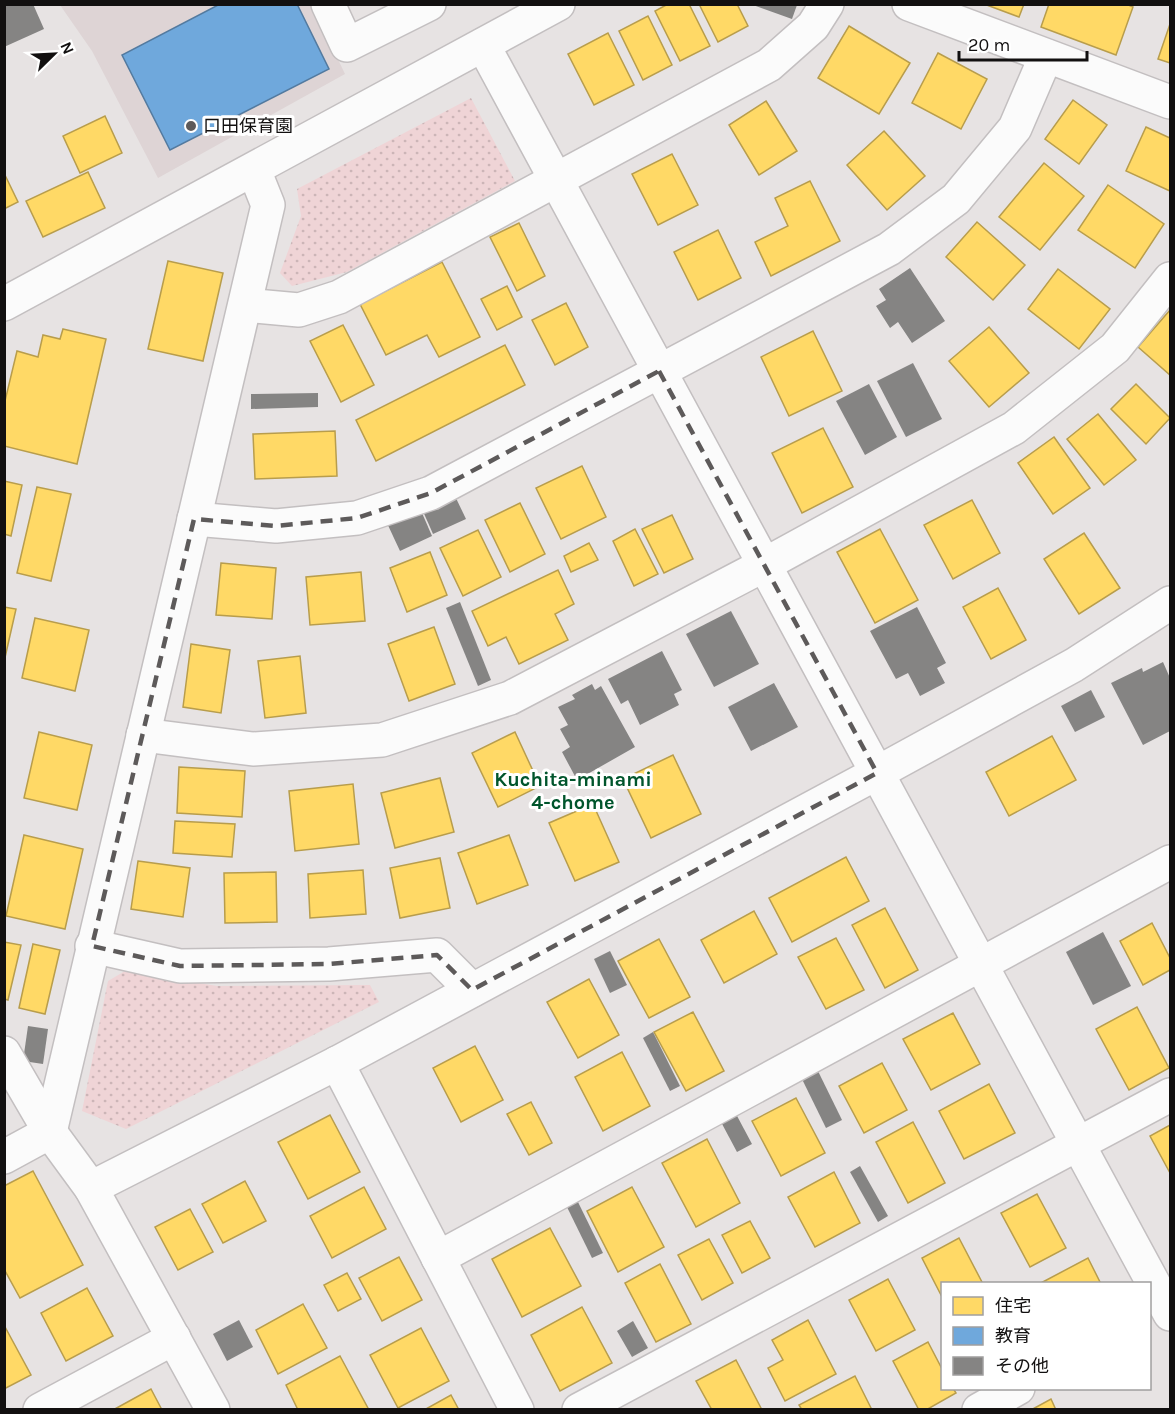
<svg xmlns="http://www.w3.org/2000/svg" width="1175" height="1414" font-family="Karla,'Noto Sans JP',sans-serif">
  <style>
    .built { fill: #ded4d5 }
    .grass { fill: url(#grass-dots) }
    .homes { fill: #ffd966; stroke: #b89d4c; stroke-width: 1.5 }
    .schools { fill: #6fa8dc; stroke: #537a9f; stroke-width: 1.5 }
    .building { fill: #858483 }
    .lines { fill: none; stroke-linecap: round; stroke-linejoin: round }
    .minor-casing { stroke: #c3bfc0; stroke-width: 36 }
    .tertiary-casing { stroke: #c3bfc0; stroke-width: 36 }
    .minor { stroke: #fbfbfb; stroke-width: 33 }
    .tertiary { stroke: #fbfbfb; stroke-width: 33 }
    .marked { fill: none; stroke: #5d5a5a; stroke-width: 4.5; stroke-dasharray: 12 8; stroke-linejoin: round }
    .poi-dot { fill: #5d5a5a; stroke: #fff; stroke-width: 2 }
    .labels { text-anchor: middle; dominant-baseline: central; stroke-width: 6; stroke-linejoin: round; paint-order: stroke }
    .poi-label { font-size: 18px; fill: #121010; stroke: #fff; text-anchor: start }
    .neighbourhood-label { font-size: 20px; font-weight: bold; fill: #00552c; stroke: #fff }
  </style>
  <defs>
    <pattern id="grass-dots" width="8" height="8" patternUnits="userSpaceOnUse" patternTransform="scale(1.5)"><rect width="8" height="8" fill="#efd4d6"/><path d="M2 2h.1M6 6h.1" fill="none" stroke="#ccb5b7" stroke-width="1.8" stroke-linecap="round"/></pattern>
  </defs>
  <rect width="100%" height="100%" fill="#e7e3e3"/>
  <path class="built" d="M60 5H312L345 74 158 178 92 51Z"/>
  <g class="grass">
    <path d="M471 98 515 181 347 272 292 286 280 273 301 216 297 189Z"/>
    <path d="M125 971 217 986 370 985 379 1002 126 1129 82 1111 108 981Z"/>
  </g>
  <g class="homes">
    <path d="M668 4H689L710 46 680 61 655 11Z"/>
    <path d="M699 4H737L748 26 718 42Z"/>
    <path d="M984 4H1024L1019 17Z"/>
    <path d="M1049 4H1126L1133 7 1116 55 1041 27Z"/>
    <path d="M648 16 672 65 643 80 619 31Z"/>
    <path d="M1170 24V63L1158 59Z"/>
    <path d="M849 26 910 63 879 114 818 78Z"/>
    <path d="M608 33 634 85 594 105 568 54Z"/>
    <path d="M938 53 987 79 961 129 912 103Z"/>
    <path d="M1073 100 1107 125 1079 164 1045 139Z"/>
    <path d="M766 101 797 151 759 175 729 125Z"/>
    <path d="M105 116 122 153 80 173 63 136Z"/>
    <path d="M1146 127 1170 138V191L1126 171Z"/>
    <path d="M884 131 925 176 887 210 847 165Z"/>
    <path d="M672 154 698 205 658 225 632 174Z"/>
    <path d="M1044 163 1084 196 1040 250 999 217Z"/>
    <path d="M88 172 105 208 43 237 26 201Z"/>
    <path d="M4 173 18 202 4 209Z"/>
    <path d="M810 181 840 241 771 276 755 242 788 226 775 198Z"/>
    <path d="M1108 185 1164 224 1135 268 1078 230Z"/>
    <path d="M977 222 1025 265 993 300 946 257Z"/>
    <path d="M519 223 545 276 517 291 490 237Z"/>
    <path d="M718 230 741 278 698 300 674 252Z"/>
    <path d="M168 261 223 273 203 361 148 349Z"/>
    <path d="M442 262 480 337 439 357 427 335 386 355 360 304Z"/>
    <path d="M1058 269 1110 309 1079 349 1028 309Z"/>
    <path d="M507 286 522 317 497 330 481 299Z"/>
    <path d="M566 303 588 347 555 365 532 320Z"/>
    <path d="M1170 310V375L1138 347Z"/>
    <path d="M343 325 374 385 341 402 310 341Z"/>
    <path d="M989 327 1029 373 989 407 949 361Z"/>
    <path d="M63 329 106 339 77 464 4 446V405L17 351 38 357 43 335 60 339Z"/>
    <path d="M813 331 842 391 789 416 761 357Z"/>
    <path d="M505 345 525 385 376 461 356 420Z"/>
    <path d="M1136 384 1170 418 1146 444 1111 409Z"/>
    <path d="M1098 414 1136 460 1104 485 1067 439Z"/>
    <path d="M823 428 853 487 802 513 772 453Z"/>
    <path d="M335 431 337 476 255 479 253 434Z"/>
    <path d="M1054 437 1090 488 1053 514 1018 463Z"/>
    <path d="M582 466 606 517 561 539 536 488Z"/>
    <path d="M4 481 22 485 11 536 4 534Z"/>
    <path d="M37 487 71 494 51 581 17 573Z"/>
    <path d="M972 500 1000 553 953 579 924 525Z"/>
    <path d="M520 503 545 554 510 572 485 520Z"/>
    <path d="M672 515 693 559 664 573 642 529Z"/>
    <path d="M635 529 658 574 634 586 613 541Z"/>
    <path d="M880 529 918 600 875 623 837 552Z"/>
    <path d="M478 530 501 577 463 596 440 548Z"/>
    <path d="M1084 533 1120 588 1079 614 1044 559Z"/>
    <path d="M589 543 598 560 571 572 564 556Z"/>
    <path d="M430 552 447 595 407 612 390 568Z"/>
    <path d="M221 563 276 568 272 619 216 615Z"/>
    <path d="M558 570 574 604 555 614 568 640 519 664 506 637 488 646 472 611Z"/>
    <path d="M361 572 365 621 310 625 306 577Z"/>
    <path d="M998 588 1026 640 991 659 963 607Z"/>
    <path d="M4 607 16 609 4 662Z"/>
    <path d="M35 618 89 630 75 691 22 678Z"/>
    <path d="M434 627 455 684 409 701 388 644Z"/>
    <path d="M191 644 230 650 221 713 183 707Z"/>
    <path d="M300 656 306 713 265 718 258 661Z"/>
    <path d="M39 732 92 745 77 810 24 798Z"/>
    <path d="M515 732 540 786 498 807 472 753Z"/>
    <path d="M1052 736 1076 780 1009 816 986 772Z"/>
    <path d="M673 755 701 814 651 838 623 779Z"/>
    <path d="M179 767 245 771 242 817 177 813Z"/>
    <path d="M440 778 454 832 395 848 381 793Z"/>
    <path d="M353 784 359 844 295 851 289 791Z"/>
    <path d="M593 804 619 862 575 881 549 823Z"/>
    <path d="M175 821 235 824 232 857 173 853Z"/>
    <path d="M24 835 83 849 65 929 6 916Z"/>
    <path d="M509 835 528 885 477 904 458 853Z"/>
    <path d="M846 857 869 901 792 942 769 898Z"/>
    <path d="M440 858 450 908 400 918 390 868Z"/>
    <path d="M138 861 190 868 183 917 131 909Z"/>
    <path d="M363 870 366 914 310 918 308 874Z"/>
    <path d="M276 872 277 922 225 923 224 873Z"/>
    <path d="M885 908 918 970 885 988 852 925Z"/>
    <path d="M754 911 777 954 724 983 701 940Z"/>
    <path d="M1152 923 1170 958V970L1143 985 1120 941Z"/>
    <path d="M836 938 864 990 826 1009 798 957Z"/>
    <path d="M659 939 690 997 649 1018 618 961Z"/>
    <path d="M4 942 21 945 8 1000 4 999Z"/>
    <path d="M33 944 60 950 45 1014 19 1008Z"/>
    <path d="M589 979 619 1035 578 1058 547 1002Z"/>
    <path d="M1137 1007 1169 1068 1129 1090 1096 1029Z"/>
    <path d="M693 1012 724 1071 686 1091 654 1032Z"/>
    <path d="M953 1013 980 1064 931 1090 903 1039Z"/>
    <path d="M475 1046 503 1100 461 1122 433 1068Z"/>
    <path d="M622 1052 650 1106 603 1131 575 1077Z"/>
    <path d="M882 1063 907 1110 864 1133 839 1086Z"/>
    <path d="M989 1084 1015 1133 964 1159 939 1111Z"/>
    <path d="M796 1098 825 1153 781 1176 752 1121Z"/>
    <path d="M531 1102 552 1143 529 1155 507 1114Z"/>
    <path d="M330 1115 360 1172 308 1199 278 1142Z"/>
    <path d="M913 1122 945 1183 908 1203 876 1142Z"/>
    <path d="M1170 1125V1173L1150 1136Z"/>
    <path d="M707 1139 740 1203 696 1227 662 1163Z"/>
    <path d="M33 1171 83 1265 20 1298 4 1269V1186Z"/>
    <path d="M834 1172 860 1223 815 1247 788 1197Z"/>
    <path d="M245 1181 266 1221 223 1243 202 1204Z"/>
    <path d="M364 1187 386 1229 332 1258 310 1216Z"/>
    <path d="M632 1187 664 1247 618 1272 587 1211Z"/>
    <path d="M1037 1194 1066 1248 1030 1267 1001 1213Z"/>
    <path d="M190 1209 213 1252 178 1270 155 1227Z"/>
    <path d="M750 1221 770 1258 742 1273 722 1235Z"/>
    <path d="M550 1228 581 1286 522 1317 492 1259Z"/>
    <path d="M959 1238 983 1284H942V1297L922 1258Z"/>
    <path d="M709 1239 733 1283 702 1300 678 1255Z"/>
    <path d="M399 1257 422 1300 382 1321 359 1278Z"/>
    <path d="M1088 1258 1101 1284H1039Z"/>
    <path d="M660 1264 691 1324 656 1342 625 1283Z"/>
    <path d="M347 1273 361 1299 338 1311 324 1285Z"/>
    <path d="M888 1279 915 1330 876 1351 849 1300Z"/>
    <path d="M87 1288 113 1336 66 1361 41 1313Z"/>
    <path d="M303 1304 327 1348 278 1374 256 1330Z"/>
    <path d="M582 1307 612 1363 560 1391 531 1335Z"/>
    <path d="M808 1320 836 1374 785 1401 768 1368 783 1360 772 1340Z"/>
    <path d="M4 1325 31 1375 4 1389Z"/>
    <path d="M421 1328 449 1381 398 1408 370 1355Z"/>
    <path d="M928 1342 942 1369V1388H953L956 1393 926 1410H919L893 1361Z"/>
    <path d="M340 1356 369 1410H298L286 1385Z"/>
    <path d="M736 1360 762 1410H712L696 1381Z"/>
    <path d="M855 1376 872 1410H802L799 1405Z"/>
    <path d="M151 1389 162 1410H113Z"/>
    <path d="M451 1395 459 1410H424Z"/>
    <path d="M1051 1399 1056 1410H1031Z"/>
  </g>
  <path class="schools" d="M220 4H297L329 69 170 150 122 55Z"/>
  <g class="building">
    <path d="M4 4H33L44 29 4 47Z"/>
    <path d="M753 5H797L792 19Z"/>
    <path d="M910 268 945 321 912 343 898 322 890 328 876 306 886 300 879 289Z"/>
    <path d="M913 363 942 419 906 437 877 381Z"/>
    <path d="M869 384 897 437 865 455 836 401Z"/>
    <path d="M318 393V407L251 409V394Z"/>
    <path d="M454 494 466 519 433 534 422 509Z"/>
    <path d="M419 506 432 536 400 551 386 521Z"/>
    <path d="M460 602 491 680 478 686 446 608Z"/>
    <path d="M917 607 946 663 937 668 945 683 920 696 908 673 896 679 870 631Z"/>
    <path d="M731 611 759 664 714 687 686 634Z"/>
    <path d="M662 651 682 690 674 694 679 705 640 725 628 700 621 704 608 679Z"/>
    <path d="M1163 662 1170 678V731L1143 745 1111 683 1142 668 1143 672Z"/>
    <path d="M774 683 798 727 751 751 728 707Z"/>
    <path d="M592 684 595 690 601 686 635 747 577 780 562 752 570 747 560 729 568 725 558 707 575 699 572 695Z"/>
    <path d="M1091 690 1105 717 1075 732 1061 706Z"/>
    <path d="M1103 932 1131 986 1093 1005 1066 952Z"/>
    <path d="M610 951 627 985 610 993 594 959Z"/>
    <path d="M28 1026 48 1029 43 1064 23 1061Z"/>
    <path d="M653 1032 680 1086 670 1091 643 1038Z"/>
    <path d="M816 1067 842 1120 826 1128 800 1075Z"/>
    <path d="M736 1114 752 1144 737 1152 721 1122Z"/>
    <path d="M860 1166 888 1216 878 1222 850 1172Z"/>
    <path d="M577 1200 603 1253 592 1258 566 1205Z"/>
    <path d="M239 1320 253 1347 227 1361 213 1334Z"/>
    <path d="M633 1321 648 1348 632 1357 617 1331Z"/>
  </g>
  <g class="lines">
    <defs>
      <g id="minor">
        <path d="M328 4 347 45 429 4"/>
        <path d="M909 4 1170 102"/>
        <path d="M483 45 1170 1314"/>
        <path d="M4 304 558 4"/>
        <path d="M245 305 299 310 339 297 769 65 813 26 827 4"/>
        <path d="M194 519 276 526 357 518 431 493 889 249 956 199 1015 128 1046 56"/>
        <path d="M143 735 253 749 382 740 510 698 764 565 1014 428 1115 348 1170 279"/>
        <path d="M92 946 180 966 329 964 437 955 472 990"/>
        <path d="M4 1053 50 1132 91 1188"/>
        <path d="M337 1063 517 1410"/>
        <path d="M4 1157 50 1132 268 205 254 170"/>
        <path d="M438 1258 1170 862"/>
        <path d="M40 1410 174 1338"/>
        <path d="M579 1410 1170 1095"/>
        <path d="M979 1410 1018 1388"/>
      </g>
      <path id="tertiary" d="M213 1410 91 1188 337 1063 877 773 1074 665 1170 603"/>
    </defs>
    <use href="#minor" class="minor-casing"/>
    <use href="#tertiary" class="tertiary-casing"/>
    <use href="#minor" class="minor"/>
    <use href="#tertiary" class="tertiary"/>
  </g>
  <path class="marked" d="M659 371 877 773 472 990 437 955 329 964 180 966 92 946 194 519 276 526 357 518 431 493Z"/>
  <circle class="poi-dot" cx="191" cy="126" r="6"/>
  <g class="labels">
    <g class="poi-label">
      <text x="203" y="126">口田保育園</text>
    </g>
    <g class="neighbourhood-label">
      <text x="573" y="779">Kuchita-minami<tspan x="573" dy="23">4-chome</tspan></text>
    </g>
  </g>
  <rect width="1175" height="1414" fill="none" stroke="#121010" stroke-width="12"/>
  <rect x="941" y="1282" width="210" height="108" fill="#ffffff" stroke="#a09f9f" stroke-width="1.5"/>
  <rect x="953" y="1297" width="30" height="18" fill="#ffd966" stroke="#a09f9f" stroke-width="1.5"/>
  <text x="995" y="1312" font-size="18" fill="#121010">住宅</text>
  <rect x="953" y="1327" width="30" height="18" fill="#6fa8dc" stroke="#a09f9f" stroke-width="1.5"/>
  <text x="995" y="1342" font-size="18" fill="#121010">教育</text>
  <rect x="953" y="1357" width="30" height="18" fill="#858483" stroke="#a09f9f" stroke-width="1.5"/>
  <text x="995" y="1372" font-size="18" fill="#121010">その他</text>
  <g transform="translate(54 54) rotate(66)" stroke="#ffffff" stroke-width="4.5" paint-order="stroke">
  <path d="M0-4.5L10 22L0 15L-10 22Z" fill="#121010"/>
  <text y="-9" font-size="16" font-weight="bold" text-anchor="middle" fill="#121010">N</text>
  </g>
  <path d="M959 51v9h128v-9" fill="none" stroke="#121010" stroke-width="3"/>
  <text x="968" y="51" font-size="18" fill="#121010" stroke="#ffffff" stroke-width="4.5" paint-order="stroke">20 m</text>
</svg>
